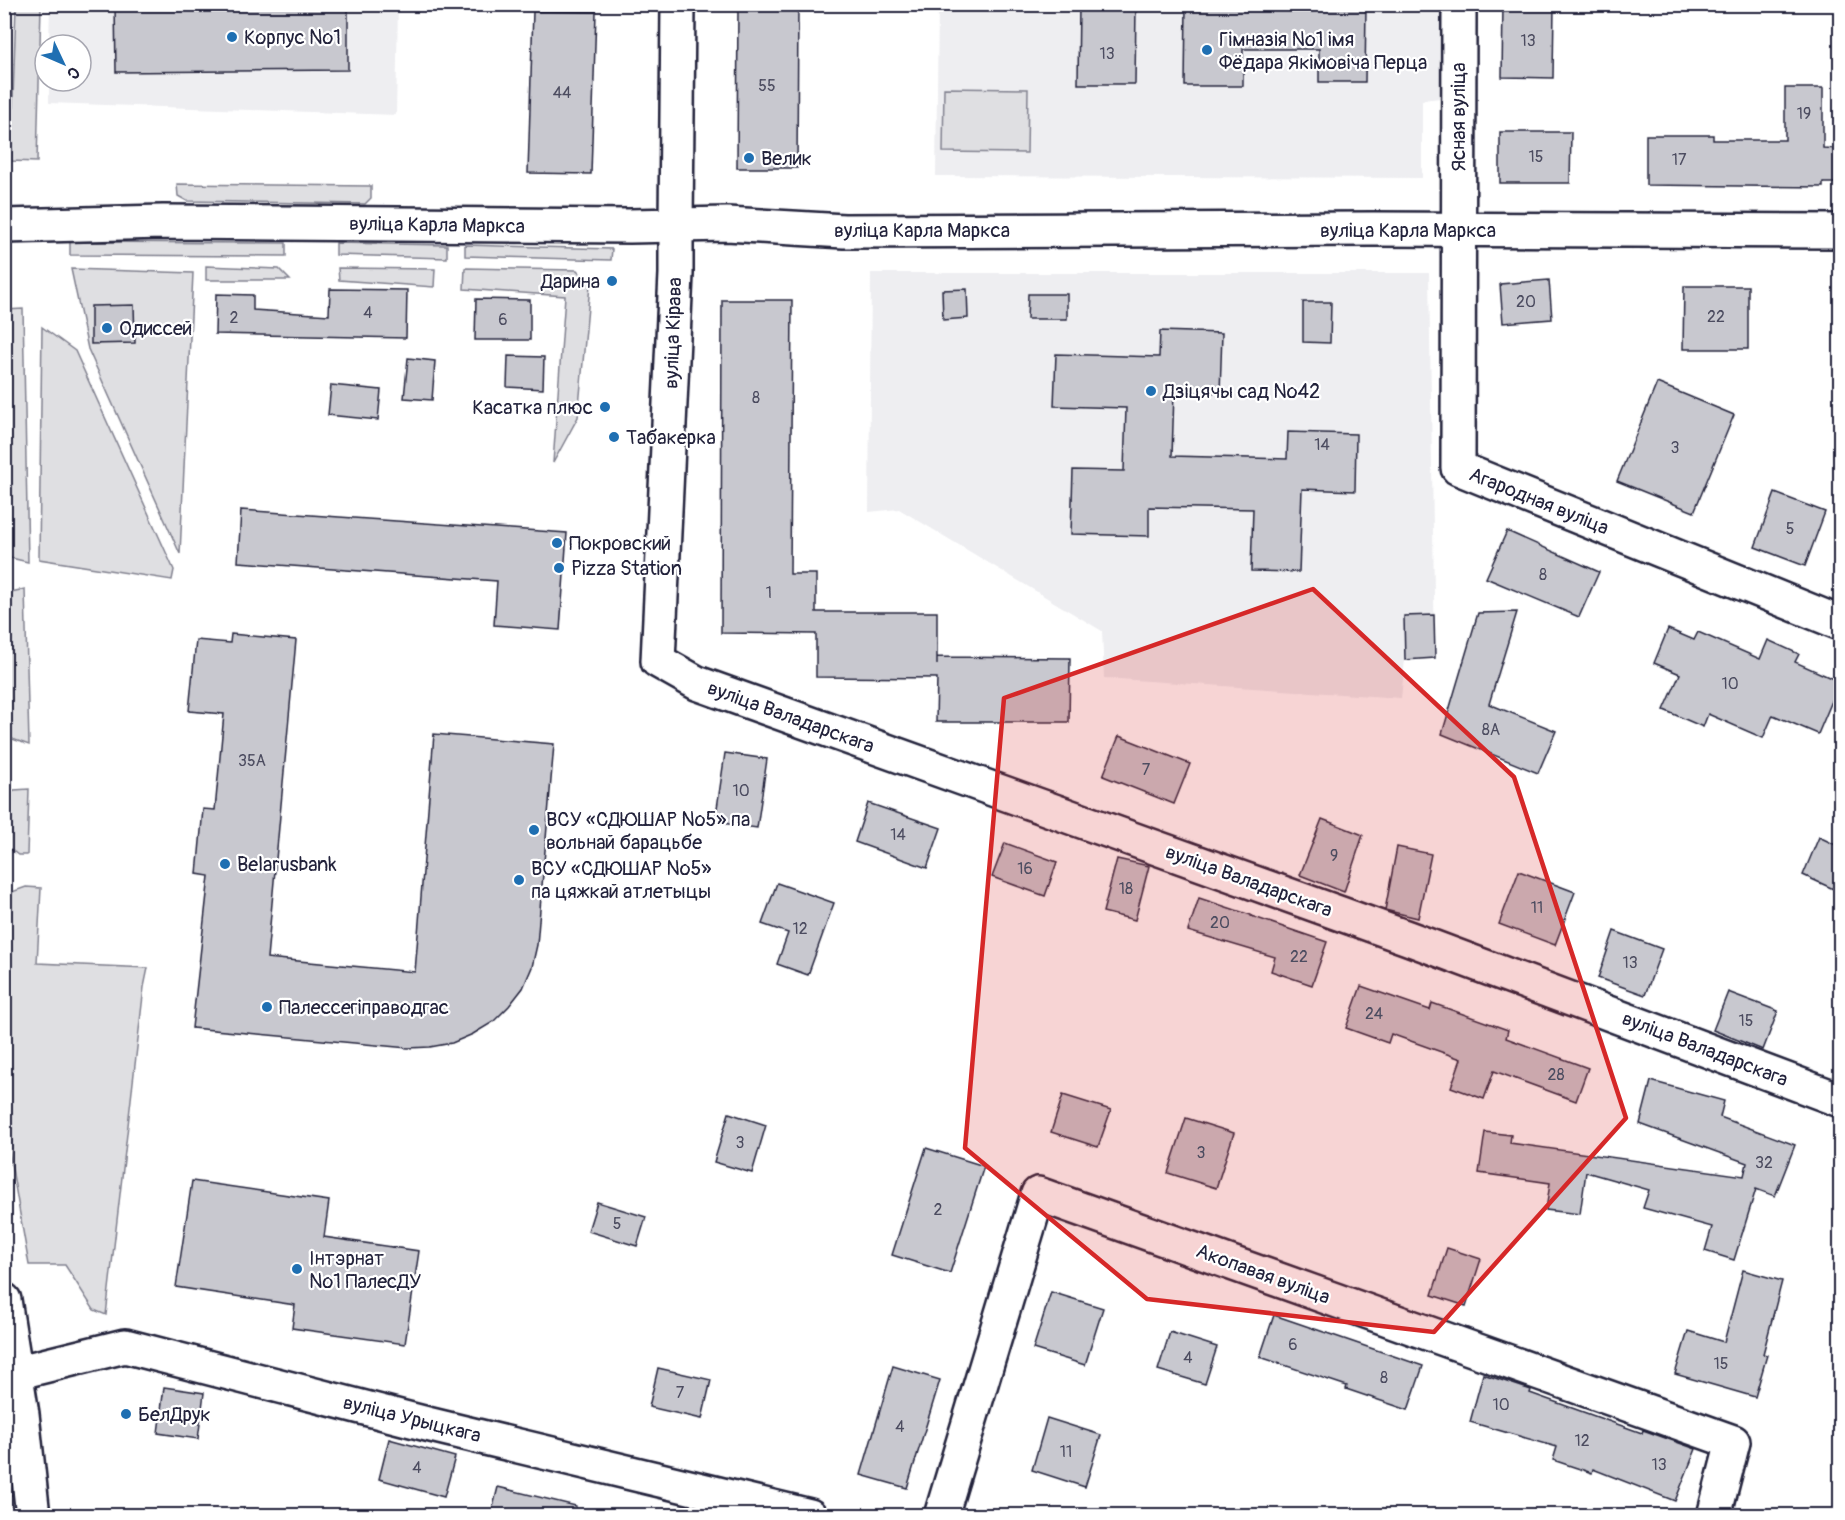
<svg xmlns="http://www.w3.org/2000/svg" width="1845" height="1520" font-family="Pangolin,sans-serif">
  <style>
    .built { fill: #eeeef1 }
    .green { fill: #dfdfe2; stroke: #80808e; stroke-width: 1.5 }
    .building { fill: #c8c8cf; stroke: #22223b; stroke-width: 1.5 }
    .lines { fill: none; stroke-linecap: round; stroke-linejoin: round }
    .minor-casing { stroke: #22223b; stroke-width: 38 }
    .tertiary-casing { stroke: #22223b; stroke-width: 38 }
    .secondary-casing { stroke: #22223b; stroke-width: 38 }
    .primary-casing { stroke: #22223b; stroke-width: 38 }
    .minor { stroke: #fff; stroke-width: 33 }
    .tertiary { stroke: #fff; stroke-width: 33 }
    .secondary { stroke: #fff; stroke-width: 33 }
    .primary { stroke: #fff; stroke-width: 33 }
    .marked { fill: #d62828; fill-opacity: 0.2; stroke: #d62828; stroke-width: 4.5; stroke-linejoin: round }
    .poi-dot { fill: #1f6fb2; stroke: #fff; stroke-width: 2 }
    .labels { text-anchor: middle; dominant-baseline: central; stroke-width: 4.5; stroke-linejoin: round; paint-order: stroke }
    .number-label { font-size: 16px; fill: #4c4c60 }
    .poi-label { font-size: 20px; fill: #22223b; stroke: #fff; text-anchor: start }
    .street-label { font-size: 20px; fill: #22223b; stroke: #fff }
  </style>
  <rect width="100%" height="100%" fill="#fff"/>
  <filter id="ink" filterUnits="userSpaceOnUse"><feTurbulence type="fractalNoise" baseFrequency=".0167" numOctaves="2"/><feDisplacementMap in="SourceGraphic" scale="12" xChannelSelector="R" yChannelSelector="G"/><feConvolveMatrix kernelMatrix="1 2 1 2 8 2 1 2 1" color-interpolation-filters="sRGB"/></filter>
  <g filter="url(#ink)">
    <g class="built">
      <path d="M50 5H398L396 115 49 103V81H81V45H49Z"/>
      <path d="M938 5H1478L1476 98 1458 96 1422 100V178L936 176Z"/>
      <path d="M871 273H1429L1435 658 1405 660 1401 698 1104 678 1102 631 899 509 869 512Z"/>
    </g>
    <g class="green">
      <path d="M16 5H41L37 162 11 161Z"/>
      <path d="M944 88 1028 89 1027 153 943 152Z"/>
      <path d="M177 184 371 186V198L365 204 187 201 178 196Z"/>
      <path d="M70 242 286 243V256L70 255Z"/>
      <path d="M336 243 447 245V258L336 255Z"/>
      <path d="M465 245 612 249 611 260 465 256Z"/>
      <path d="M206 266 279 269 290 280H206Z"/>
      <path d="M338 268 435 269 434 287 339 280Z"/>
      <path d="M465 268 577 270 590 285 578 417 553 463 565 296 464 289Z"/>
      <path d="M71 269 193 273 180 554 88 349Z"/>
      <path d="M23 309 28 562 11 558 4 551 5 310Z"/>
      <path d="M42 327 75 351 174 570 172 580 39 559Z"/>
      <path d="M25 589 29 745 4 736 5 597 11 592Z"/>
      <path d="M29 789 27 855H18L5 845V805L14 790Z"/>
      <path d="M26 887 41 888 37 963 148 968 144 987 106 1315 94 1310 65 1265H29L5 1129V904L9 893Z"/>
      <path d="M5 1494 17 1496 20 1515 5 1516Z"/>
    </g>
    <g class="building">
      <path d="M115 4H348V70L116 72Z"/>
      <path d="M738 4H798L797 168H737Z"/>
      <path d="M1079 4H1136L1135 84H1078Z"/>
      <path d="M1186 4H1366L1365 82H1319V49H1243V86H1185Z"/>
      <path d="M1503 4H1554L1553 78 1502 77Z"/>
      <path d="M533 11 596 12 591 174 528 173Z"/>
      <path d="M1785 88H1823V148L1840 149V183H1823V187L1646 185V135H1713V140H1785Z"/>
      <path d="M1500 132H1571L1570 183H1500Z"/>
      <path d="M1549 280 1552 319 1503 323 1500 284Z"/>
      <path d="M1684 286H1748V349H1683Z"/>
      <path d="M330 289 407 290 406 338 215 334 216 294 253 295V310L329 315Z"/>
      <path d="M967 289 968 318 943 320 942 290Z"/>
      <path d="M1028 294H1067V319H1027Z"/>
      <path d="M476 299 530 300V340H475Z"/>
      <path d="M722 300H792L790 574H816V612H937V665V657L1070 658 1069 722H936L937 678 816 677V634L721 633Z"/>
      <path d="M1303 302H1331L1330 343 1303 342Z"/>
      <path d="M134 305 135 343 91 344V306Z"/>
      <path d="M1160 331 1222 333 1220 393 1174 392 1172 456 1287 459 1288 432 1356 434 1355 491 1302 489 1299 572 1251 571 1253 509 1149 507V536L1071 534 1073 470 1124 471 1126 408 1054 406 1056 354 1159 357Z"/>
      <path d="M508 356 544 357 543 389 507 387Z"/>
      <path d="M408 358 435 361 432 400 404 398Z"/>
      <path d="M1657 383 1734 415 1694 512 1617 481Z"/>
      <path d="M331 385 381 390 378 420 328 415Z"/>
      <path d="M1775 493 1825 512 1805 566 1755 547Z"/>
      <path d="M241 510 567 533 560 630 494 625 497 581 238 562Z"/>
      <path d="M1507 531 1599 572 1579 617 1486 578Z"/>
      <path d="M1517 612 1489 704 1556 731 1538 773 1442 734 1478 613Z"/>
      <path d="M1434 615 1435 658 1405 660 1404 616Z"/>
      <path d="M1668 629 1694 640 1698 632 1760 659 1768 640 1799 654 1795 662 1840 682 1818 734 1773 715 1763 738 1708 714 1703 727 1664 710 1680 674 1654 663Z"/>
      <path d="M231 634 296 640 267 958 415 972 434 734 554 744 537 945 532 967 523 988 509 1006 493 1022 473 1034 452 1043 430 1047 408 1048 192 1028 209 876 197 874 203 809 215 810 224 714 189 711 196 640 230 643Z"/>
      <path d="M1119 736 1190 764 1174 804 1103 776Z"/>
      <path d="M725 753 767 759 757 828 715 822Z"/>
      <path d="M868 803 941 828 927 868 855 842Z"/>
      <path d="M1322 819 1363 835 1344 892 1300 875Z"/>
      <path d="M1819 837 1840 847V892L1803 875Z"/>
      <path d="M1005 843 1057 862 1045 896 992 877Z"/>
      <path d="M1397 847 1431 854 1418 918 1385 910Z"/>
      <path d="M1117 859 1149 866 1135 920 1103 912Z"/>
      <path d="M1519 871 1575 892 1555 945 1499 924Z"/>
      <path d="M777 883 834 903 808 975 777 964 788 933 762 924Z"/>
      <path d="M1199 898 1251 915V916L1327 942 1312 985 1271 971 1275 957 1188 931Z"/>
      <path d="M1614 931 1662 949 1645 995 1598 978Z"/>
      <path d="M1361 986 1430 1010 1432 1003 1508 1030 1506 1038 1588 1068 1576 1101 1494 1071 1484 1099 1451 1087 1461 1059 1391 1034 1388 1043 1346 1028Z"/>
      <path d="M1728 992 1778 1011 1763 1050 1713 1030Z"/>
      <path d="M1651 1081 1724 1101 1720 1117 1795 1145 1775 1196 1756 1189 1734 1260 1705 1251 1712 1227 1643 1208 1649 1190 1586 1172 1580 1214 1546 1210 1550 1183 1479 1173 1485 1132 1511 1135 1510 1143 1744 1176 1747 1163 1640 1124Z"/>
      <path d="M1063 1095 1111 1110 1098 1147 1051 1132Z"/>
      <path d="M729 1113 766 1125 752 1173 714 1162Z"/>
      <path d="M1186 1118 1234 1133 1216 1188 1168 1173Z"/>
      <path d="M926 1148 984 1166 950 1273 892 1255Z"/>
      <path d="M192 1181 329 1201 324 1237 419 1251 405 1344 292 1328 295 1305 176 1287Z"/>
      <path d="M597 1202 646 1217 637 1246 588 1231Z"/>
      <path d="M1447 1248 1481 1259 1466 1306 1432 1295Z"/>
      <path d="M1743 1270 1782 1281 1763 1354 1767 1355 1755 1397 1675 1374 1688 1331 1724 1342Z"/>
      <path d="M1051 1292 1103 1308 1085 1365 1033 1349Z"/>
      <path d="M1274 1315 1423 1366 1408 1410 1346 1389 1347 1386 1260 1357Z"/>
      <path d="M1170 1332 1217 1347 1205 1384 1158 1370Z"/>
      <path d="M893 1366 940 1380 907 1488 861 1475Z"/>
      <path d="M658 1368 711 1380 702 1419 649 1407Z"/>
      <path d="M1483 1374 1531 1390 1530 1393 1642 1433 1643 1430 1696 1449 1675 1501 1593 1469 1592 1473 1553 1460 1557 1447 1470 1422Z"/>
      <path d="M164 1387 204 1393 198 1439 158 1433Z"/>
      <path d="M1047 1418 1101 1435 1085 1487 1032 1470Z"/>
      <path d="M389 1439 455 1457 444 1497 379 1479Z"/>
      <path d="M498 1487 576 1506 575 1515H491Z"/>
    </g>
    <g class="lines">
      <defs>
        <g id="minor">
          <path d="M1459 4 1458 468 1840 623"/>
          <path d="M676 225V274L658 661 697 683 1408 938 1840 1100"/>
          <path d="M15 1373 125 1346 427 1424 810 1516"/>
          <path d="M941 1516 1038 1194 1733 1442 1714 1516"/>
        </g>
        <path id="tertiary" d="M676 225 678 4"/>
        <path id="secondary" d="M4 226 163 222 630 226 727 224 844 231 1374 229 1840 231"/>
        <path id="primary" d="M4 1300 22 1414 33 1516"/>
      </defs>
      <use href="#minor" class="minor-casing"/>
      <use href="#tertiary" class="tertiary-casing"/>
      <use href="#secondary" class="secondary-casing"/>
      <use href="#primary" class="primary-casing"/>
      <use href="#minor" class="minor"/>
      <use href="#tertiary" class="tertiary"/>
      <use href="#secondary" class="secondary"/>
      <use href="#primary" class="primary"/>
    </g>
  </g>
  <path class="marked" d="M1313 589 1514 777 1626 1118 1434 1332 1147 1299 965 1148 1004 698Z"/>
  <g class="poi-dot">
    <circle cx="232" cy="37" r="6"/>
    <circle cx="1207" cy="50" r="6"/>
    <circle cx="749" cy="158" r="6"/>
    <circle cx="612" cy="281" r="6"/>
    <circle cx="107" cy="328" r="6"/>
    <circle cx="1151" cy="391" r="6"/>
    <circle cx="605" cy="407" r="6"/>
    <circle cx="614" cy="437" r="6"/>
    <circle cx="557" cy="543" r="6"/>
    <circle cx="559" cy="568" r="6"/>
    <circle cx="534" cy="830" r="6"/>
    <circle cx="225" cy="864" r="6"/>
    <circle cx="519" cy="880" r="6"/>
    <circle cx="267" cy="1007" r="6"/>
    <circle cx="297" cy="1269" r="6"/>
    <circle cx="126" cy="1414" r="6"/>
  </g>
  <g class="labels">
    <g class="number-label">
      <text x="1528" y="41">13</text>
      <text x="1107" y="54">13</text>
      <text x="767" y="86">55</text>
      <text x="562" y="93">44</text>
      <text x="1804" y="114">19</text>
      <text x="1536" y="157">15</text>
      <text x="1679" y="160">17</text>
      <text x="1526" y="302">20</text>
      <text x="368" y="313">4</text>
      <text x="1716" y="317">22</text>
      <text x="234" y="318">2</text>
      <text x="503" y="320">6</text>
      <text x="756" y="398">8</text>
      <text x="1322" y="445">14</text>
      <text x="1675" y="448">3</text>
      <text x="1790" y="529">5</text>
      <text x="1543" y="575">8</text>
      <text x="769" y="593">1</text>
      <text x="1730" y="684">10</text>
      <text x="1491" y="730">8А</text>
      <text x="252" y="761">35А</text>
      <text x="1146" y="770">7</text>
      <text x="741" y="791">10</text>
      <text x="898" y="835">14</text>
      <text x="1334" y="856">9</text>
      <text x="1025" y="869">16</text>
      <text x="1126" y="889">18</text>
      <text x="1537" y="908">11</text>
      <text x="1220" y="923">20</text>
      <text x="800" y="929">12</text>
      <text x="1299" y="957">22</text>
      <text x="1630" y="963">13</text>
      <text x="1374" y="1014">24</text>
      <text x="1746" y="1021">15</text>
      <text x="1556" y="1075">28</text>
      <text x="740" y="1143">3</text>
      <text x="1201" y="1153">3</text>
      <text x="1764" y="1163">32</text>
      <text x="938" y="1210">2</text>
      <text x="617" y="1224">5</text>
      <text x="1293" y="1345">6</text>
      <text x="1188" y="1358">4</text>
      <text x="1721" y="1364">15</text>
      <text x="1384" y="1378">8</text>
      <text x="680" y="1393">7</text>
      <text x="1501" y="1405">10</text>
      <text x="900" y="1427">4</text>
      <text x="1582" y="1441">12</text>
      <text x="1066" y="1452">11</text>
      <text x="1659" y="1465">13</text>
      <text x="417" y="1468">4</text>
    </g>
    <g class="poi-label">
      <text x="244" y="37">Корпус №1</text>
      <text x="1219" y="39">Гімназія №1 імя<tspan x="1219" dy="23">Фёдара Якімовіча Перца</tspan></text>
      <text x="761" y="158">Велик</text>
      <text x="600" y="281" text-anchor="end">Дарина</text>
      <text x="119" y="328">Одиссей</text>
      <text x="1163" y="391">Дзіцячы сад №42</text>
      <text x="593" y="407" text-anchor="end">Касатка плюс</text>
      <text x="626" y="437">Табакерка</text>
      <text x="569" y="543">Покровский</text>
      <text x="571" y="568">Pizza Station</text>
      <text x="546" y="819">ВСУ «СДЮШАР №5» па<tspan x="546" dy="23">вольнай барацьбе</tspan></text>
      <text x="237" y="864">Belarusbank</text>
      <text x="531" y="868">ВСУ «СДЮШАР №5»<tspan x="531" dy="23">па цяжкай атлетыцы</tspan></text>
      <text x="279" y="1007">Палессегіправодгас</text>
      <text x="309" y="1258">Інтэрнат<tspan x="309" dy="23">№1 ПалесДУ</tspan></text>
      <text x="138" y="1414">БелДрук</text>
    </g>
    <g class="street-label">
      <text transform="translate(1458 117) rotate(-90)">Ясная вуліца</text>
      <text transform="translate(437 225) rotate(1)">вуліца Карла Маркса</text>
      <text x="922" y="230">вуліца Карла Маркса</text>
      <text x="1408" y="230">вуліца Карла Маркса</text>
      <text transform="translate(673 333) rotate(-88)">вуліца Кірава</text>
      <text transform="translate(1539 501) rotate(22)">Агародная вуліца</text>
      <text transform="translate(791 717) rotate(20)">вуліца Валадарскага</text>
      <text transform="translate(1249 881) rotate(20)">вуліца Валадарскага</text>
      <text transform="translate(1705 1049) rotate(21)">вуліца Валадарскага</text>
      <text transform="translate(1263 1274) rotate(20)">Акопавая вуліца</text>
      <text transform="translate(412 1419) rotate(14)">вуліца Урыцкага</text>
    </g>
  </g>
  <rect width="1845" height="1520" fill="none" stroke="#fff" stroke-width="24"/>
  <rect x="12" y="12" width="1821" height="1496" fill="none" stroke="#22223b" stroke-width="2" filter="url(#ink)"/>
  <g transform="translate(63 63) rotate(134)"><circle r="28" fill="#ffffff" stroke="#a7a7b1" stroke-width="1.5"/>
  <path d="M0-4.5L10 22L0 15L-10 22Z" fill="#1f6fb2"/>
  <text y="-9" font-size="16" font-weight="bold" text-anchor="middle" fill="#22223b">С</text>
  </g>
</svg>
